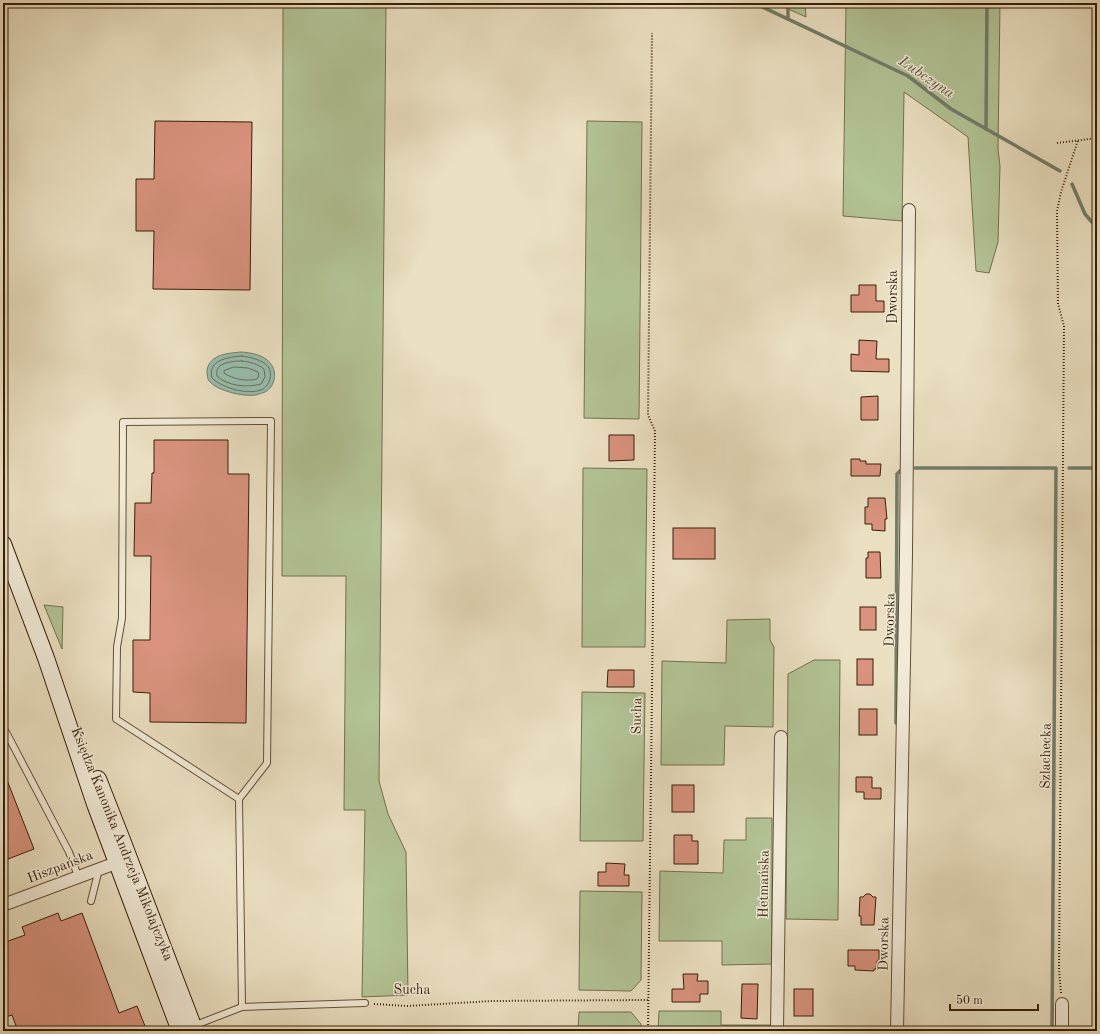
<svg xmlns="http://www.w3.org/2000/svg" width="1100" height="1034" font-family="'Old Standard TT',serif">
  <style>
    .green { fill: #b2c396; stroke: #75704e }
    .water { fill: #98bdae; stroke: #727d6b }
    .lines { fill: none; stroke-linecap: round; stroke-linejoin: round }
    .shore { stroke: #686e5a; stroke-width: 1 }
    .stream { stroke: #727d6b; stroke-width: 3.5 }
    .building { fill: #d8927d; stroke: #381e06 }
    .service-casing { stroke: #644e35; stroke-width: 8 }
    .minor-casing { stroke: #644e35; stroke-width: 14 }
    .secondary-casing { stroke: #381e06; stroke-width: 18 }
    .path { stroke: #381e06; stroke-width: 2; stroke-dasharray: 1 2; stroke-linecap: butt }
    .service { stroke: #f1ead7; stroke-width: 6 }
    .minor { stroke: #f1ead7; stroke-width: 12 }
    .secondary { stroke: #f1ead7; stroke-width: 16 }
    .labels { text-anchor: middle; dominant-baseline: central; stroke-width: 3; stroke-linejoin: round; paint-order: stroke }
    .street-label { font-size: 14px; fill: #381e06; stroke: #f1ead7 }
    .water-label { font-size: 15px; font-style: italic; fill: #554e38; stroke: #f1ead7 }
  </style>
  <rect width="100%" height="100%" fill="#eadfc1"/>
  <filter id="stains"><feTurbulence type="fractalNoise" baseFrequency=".005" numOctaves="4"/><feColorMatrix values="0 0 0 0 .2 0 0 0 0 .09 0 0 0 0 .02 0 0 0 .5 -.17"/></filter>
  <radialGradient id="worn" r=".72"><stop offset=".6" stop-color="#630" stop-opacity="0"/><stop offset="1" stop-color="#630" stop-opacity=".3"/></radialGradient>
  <g class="green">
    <path d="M283 3H386L379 781 388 814 406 852 408 995 362 997 365 810H344L346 576H282Z"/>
    <path d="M775 3H805L806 17Z"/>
    <path d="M846 3H1000L998 149 1000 166 998 242 989 273 976 271 968 137 904 92 902 221 843 216Z"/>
    <path d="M587 121 642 122 639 419 584 418Z"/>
    <path d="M583 468 647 469 645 647H582Z"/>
    <path d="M44 605 63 607 62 649Z"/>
    <path d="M770 619V640L774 647 773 727 725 726 724 765H661L662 661 726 663 727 620Z"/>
    <path d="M814 660H840L838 920 786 919 788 674Z"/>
    <path d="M582 692 645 693 643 841H580Z"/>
    <path d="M746 818H772V964L722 965V941H659L660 871 723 873 724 840H746Z"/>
    <path d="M580 891 642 892 641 980 631 991 579 990Z"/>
    <path d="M659 1011H721V1025H771V1031H658Z"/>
    <path d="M579 1012H631L641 1024V1031H578Z"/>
  </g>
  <path class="water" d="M242 352C252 353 264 355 270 363 278 371 275 387 265 392 263 393 258 394 256 395 244 397 218 391 210 382 207 379 207 374 207 370 210 354 229 353 242 352Z"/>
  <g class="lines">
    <g class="shore">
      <path d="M242 356C254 358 274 362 270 378 270 382 266 387 263 389 250 396 222 388 212 378 207 360 228 357 242 356Z"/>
      <path d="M242 361C250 362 258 364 264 369L265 377 261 384C248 388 227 386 217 376 214 362 233 361 242 361Z"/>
      <path d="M234 367 248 368 258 372 259 376 257 379C246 382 233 379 224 373V371Z"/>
    </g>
    <g class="stream">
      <path d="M754 3 908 76 951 109 1060 171"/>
      <path d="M788 19V3"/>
      <path d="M986 129 987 3"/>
      <path d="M1072 184 1085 214 1097 228"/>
      <path d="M915 468H1056L1052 1031"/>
      <path d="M1069 468H1097"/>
      <path d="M896 723 897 474 902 469"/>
    </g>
  </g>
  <g class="building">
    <path d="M155 121 252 122 250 290 153 289 154 231H136V179H154Z"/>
    <path d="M859 285H876V301H884V312H851V295H859Z"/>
    <path d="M859 340 877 341 876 359H889V372L851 371V354L859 355Z"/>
    <path d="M878 396V420H861V397Z"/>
    <path d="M609 435H634V460L609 461Z"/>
    <path d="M154 440H228V474H249L246 723 150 722V693L133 692V640H150L151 556H134L135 503H151L152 473H154Z"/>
    <path d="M851 459H860V461H866V464H881L880 476H851Z"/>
    <path d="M868 498H885L887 519H885V531L872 530V524H865V507H868Z"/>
    <rect x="673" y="528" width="42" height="31"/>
    <path d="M868 552H880L881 578H866V558H868Z"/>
    <rect x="860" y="607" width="16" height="23"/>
    <rect x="857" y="659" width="16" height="26"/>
    <path d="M608 670H634V687H607Z"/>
    <rect x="859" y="709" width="18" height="26"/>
    <path d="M3 770 34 849 3 861Z"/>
    <path d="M856 777H872V788H881V799H864V792H856Z"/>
    <rect x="672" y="785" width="22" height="27"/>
    <path d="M674 835H692V841H698V864H674Z"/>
    <path d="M606 863 625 864 624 875H629V886H598V872H606Z"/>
    <path d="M866 894H870L873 897H876L874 925H861V916H859L860 897H863Z"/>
    <path d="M58 913 61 921 82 913 119 1013 137 1006 147 1031H18L12 1015 3 1018V943L25 935 22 927Z"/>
    <path d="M848 950H879V961H877L876 969H874V971L855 970V966H848Z"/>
    <path d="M683 974H698L697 981H708V994H700V1002H672V989H684Z"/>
    <path d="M742 984H758L757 1019 741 1018Z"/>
    <rect x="794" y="989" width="19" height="27"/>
  </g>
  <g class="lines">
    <defs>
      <g id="service">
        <path d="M3 733 6 732 69 852 78 876"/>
        <path d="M239 799 267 763 271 421 123 422 122 618 117 647 116 719 239 799 242 1007"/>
        <path d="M91 901 99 869"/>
        <path d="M193 1026 242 1007 365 1003"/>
      </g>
      <g id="minor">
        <path d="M3 905 124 860"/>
        <path d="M1062 1004V1031"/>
        <path d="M777 1031 781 737"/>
        <path d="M897 1031 906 555 909 210"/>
      </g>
      <g id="secondary">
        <path d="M3 544 46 658 95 804 180 1031"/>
        <path d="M98 779 122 840 195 1031"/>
      </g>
    </defs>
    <use href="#service" class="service-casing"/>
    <use href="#minor" class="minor-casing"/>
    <use href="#secondary" class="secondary-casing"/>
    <g class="path">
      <path d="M1057 143 1097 138"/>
      <path d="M1061 993 1059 970 1064 326 1058 304 1057 211 1061 192 1078 140"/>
      <path d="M374 1004 407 1006 492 1001 648 1000"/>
      <path d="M648 1031 655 431 648 415 652 33"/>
    </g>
    <use href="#service" class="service"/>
    <use href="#minor" class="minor"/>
    <use href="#secondary" class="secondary"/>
  </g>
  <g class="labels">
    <g class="street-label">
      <text transform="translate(893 297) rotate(-90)">Dworska</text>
      <text transform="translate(890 620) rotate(-89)">Dworska</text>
      <text transform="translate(637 716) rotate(-89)">Sucha</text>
      <text transform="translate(1046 756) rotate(-89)">Szlachecka</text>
      <text transform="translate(122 844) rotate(68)">Księdza Kanonika Andrzeja Mikołajczyka</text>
      <text transform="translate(60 867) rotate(-21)">Hiszpańska</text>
      <text transform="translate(764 884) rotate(-89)">Hetmańska</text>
      <text transform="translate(884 944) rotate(-89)">Dworska</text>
      <text x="412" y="990">Sucha</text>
    </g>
    <g class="water-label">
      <text transform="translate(926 78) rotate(34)">Lubczyna</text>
    </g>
  </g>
  <rect width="1100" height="1034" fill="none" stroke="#eadfc1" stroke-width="16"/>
  <rect x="4" y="4" width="1092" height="1026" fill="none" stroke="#381e06" stroke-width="2"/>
  <rect x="8" y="8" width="1084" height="1018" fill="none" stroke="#381e06"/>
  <path d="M950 1004v6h88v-6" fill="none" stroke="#381e06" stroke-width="2"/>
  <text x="956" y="1004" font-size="12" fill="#381e06" stroke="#f1ead7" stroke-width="3" paint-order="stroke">50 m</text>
  <rect width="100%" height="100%" filter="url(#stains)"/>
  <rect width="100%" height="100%" fill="url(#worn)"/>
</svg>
